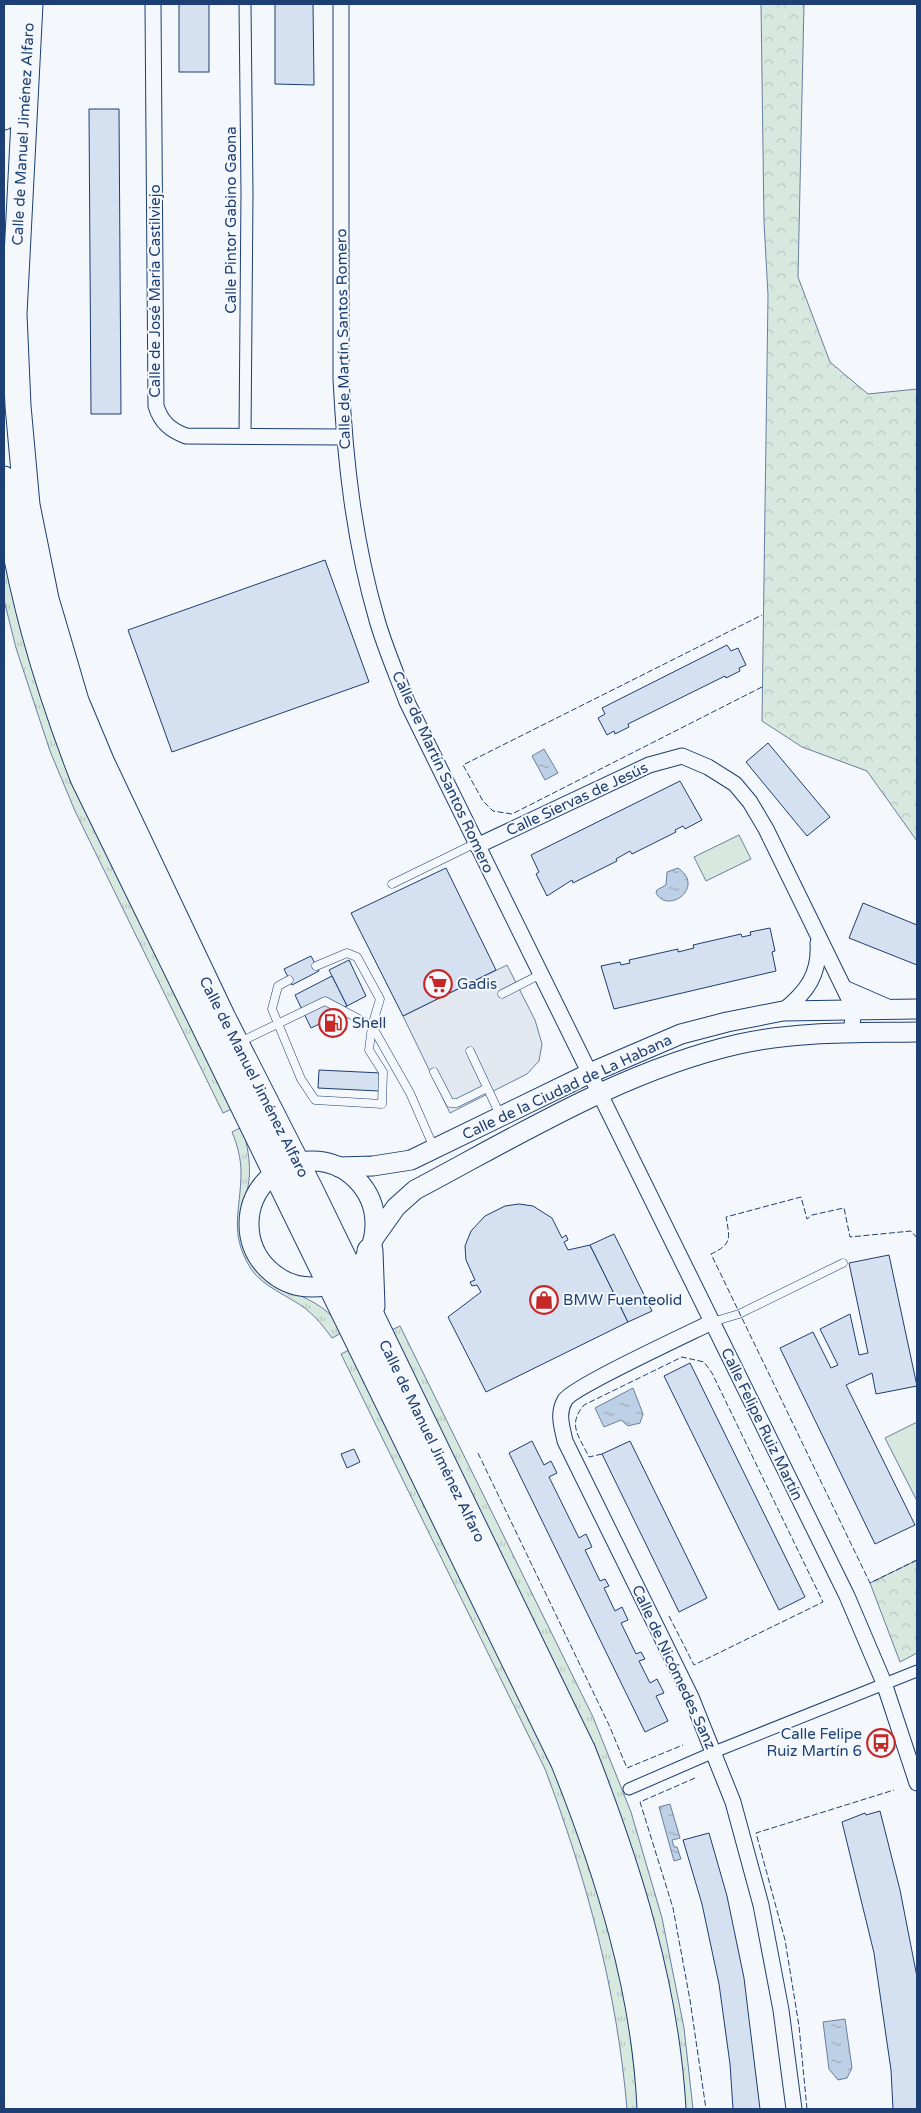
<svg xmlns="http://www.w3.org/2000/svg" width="921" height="2113" font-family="'Varela Round',sans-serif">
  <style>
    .grass { fill: url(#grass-tufts); stroke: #687fa3 }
    .forest { fill: url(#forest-crowns); stroke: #687fa3 }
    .garden { fill: #d7e8df; stroke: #687fa3 }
    .parking { fill: #e3e8f0; stroke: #687fa3 }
    .water { fill: url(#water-ripples); stroke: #687fa3 }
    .building { fill: #d5e0f0; stroke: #1d3f73 }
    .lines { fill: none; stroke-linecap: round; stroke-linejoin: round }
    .service-casing { stroke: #1d3f73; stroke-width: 9 }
    .pedestrian-casing { stroke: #1d3f73; stroke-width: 13 }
    .minor-casing { stroke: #1d3f73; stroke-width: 17 }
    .tertiary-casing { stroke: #1d3f73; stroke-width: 21 }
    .trunk-casing { stroke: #1d3f73; stroke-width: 27 }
    .service { stroke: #f4f7fb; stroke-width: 8 }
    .pedestrian { stroke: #f4f7fb; stroke-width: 11 }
    .minor { stroke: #f4f7fb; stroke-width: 15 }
    .tertiary { stroke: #f4f7fb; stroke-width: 19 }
    .trunk { stroke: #f4f7fb; stroke-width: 25 }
    .fence { stroke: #1d3f73; stroke-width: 1; stroke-dasharray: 6 2.5; stroke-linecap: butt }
    .labels { text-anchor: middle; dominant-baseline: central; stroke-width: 4; stroke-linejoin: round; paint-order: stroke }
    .street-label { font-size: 15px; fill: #1d3f73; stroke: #f4f7fb }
    .poi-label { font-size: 15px; fill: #1d3f73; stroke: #f4f7fb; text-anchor: start }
  </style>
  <defs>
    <pattern id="grass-tufts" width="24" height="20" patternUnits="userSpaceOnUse" patternTransform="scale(1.25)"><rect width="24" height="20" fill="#d7e8df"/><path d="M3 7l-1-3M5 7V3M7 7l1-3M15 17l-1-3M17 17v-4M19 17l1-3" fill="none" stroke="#b8c8c3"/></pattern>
    <pattern id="forest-crowns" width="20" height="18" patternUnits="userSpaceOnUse" patternTransform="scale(1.25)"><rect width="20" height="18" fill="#d7e8df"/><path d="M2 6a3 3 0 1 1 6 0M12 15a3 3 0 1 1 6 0" fill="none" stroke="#b8c8c3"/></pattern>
    <pattern id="water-ripples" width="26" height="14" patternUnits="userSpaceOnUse" patternTransform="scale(1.25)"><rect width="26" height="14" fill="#bed0e5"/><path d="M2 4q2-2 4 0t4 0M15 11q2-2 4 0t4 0" fill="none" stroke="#9aaabe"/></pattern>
  </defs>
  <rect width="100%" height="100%" fill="#f4f7fb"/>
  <g class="grass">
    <path d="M4 539 234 1108 223 1113 75 811 50 751 16 648 4 600Z"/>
    <path d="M242 1127C247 1143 251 1162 249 1180 246 1206 233 1222 246 1251 267 1298 321 1288 343 1332L332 1338C324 1327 316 1317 306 1309 289 1296 263 1287 251 1269 228 1232 241 1211 241 1172 241 1158 237 1144 232 1132Z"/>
    <path d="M400 1326 593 1717 631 1812 662 1918 684 2028 693 2109H681L678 2077 389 1331Z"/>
    <path d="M353 1348 556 1765 612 1934 627 2010 639 2109H627C617 1991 587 1880 545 1769L341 1354Z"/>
  </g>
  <g class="forest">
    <path d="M761 4H804L798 277 830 362 868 394 917 389V841L867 771 802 747 762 721 768 295 764 222Z"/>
    <path d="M917 1560V1653L900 1662 870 1583Z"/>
  </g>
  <g class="garden">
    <path d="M739 835 751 859 706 881 694 857Z"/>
    <path d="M917 1422V1501L885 1438Z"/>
  </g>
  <path class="parking" d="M507 965 535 1020 542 1044 539 1061 527 1074 450 1113 403 1016Z"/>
  <g class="water">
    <path d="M544 749 558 773 545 780 532 756Z"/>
    <path d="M678 868C706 887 668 915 656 893L657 890 666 885 667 872Z"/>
    <path d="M633 1388 643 1414 640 1423 628 1426 621 1420 604 1427 595 1408Z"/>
    <path d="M670 1804 680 1838 672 1840 674 1847H677L681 1859 674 1861 659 1807Z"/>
    <path d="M845 2019 852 2068 847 2078 838 2080 829 2069 823 2022Z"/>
  </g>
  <g class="building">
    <rect x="179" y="4" width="30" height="68"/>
    <path d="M275 4H313L314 85 275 84Z"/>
    <path d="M89 109H119L121 414H91Z"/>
    <path d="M325 560 369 682 172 752 128 630Z"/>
    <path d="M727 645 731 651 738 648 746 665 739 668 740 671 726 678 725 676 628 724 629 727 615 734 614 731 607 735 598 718 605 714 602 708Z"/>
    <path d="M768 743 830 817 807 836 746 762Z"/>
    <path d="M680 781 702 820 685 829 683 826 675 830 676 832 632 854 630 851 616 859 617 861 573 883 572 880 547 896 536 874 539 872 531 855Z"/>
    <path d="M446 868 496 970 403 1016 351 913Z"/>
    <path d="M863 903 917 925V965L849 938Z"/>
    <path d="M770 928 775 951 772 952 776 971 614 1009 601 966 620 962 621 965 630 963 629 960 678 949V952L694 948 693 945 741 934 742 937 751 935 750 932Z"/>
    <path d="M311 956 319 971 292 985 284 969Z"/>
    <path d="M349 960 366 996 347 1006 329 970Z"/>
    <path d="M332 976 347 1006 331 1014 332 1018 311 1028 295 995Z"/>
    <path d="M319 1070 381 1073 379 1091 318 1088Z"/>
    <path d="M519 1204 533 1206 552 1218 562 1238 566 1235 568 1240 564 1242 568 1250 590 1245 628 1322 486 1392 448 1317 481 1292 477 1285 472 1286 470 1282 475 1280 466 1260 465 1246 471 1231 485 1216 505 1206Z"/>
    <path d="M614 1234 652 1311 628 1322 590 1245Z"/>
    <path d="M889 1255 917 1386 876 1394 872 1373 846 1385 915 1525 875 1544 780 1348 813 1332 831 1368 838 1365 820 1329 850 1314 859 1355 868 1353 849 1263Z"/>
    <path d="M690 1363 805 1597 779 1610 664 1376Z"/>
    <path d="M532 1441 544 1465 551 1461 557 1473 549 1477 579 1538 586 1534 592 1547 585 1550 600 1581 605 1579 609 1586 604 1588 615 1611 622 1607 628 1620 621 1623 636 1654 641 1652 645 1659 639 1661 650 1683 657 1679 664 1693 656 1696 668 1721 645 1732 509 1453Z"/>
    <path d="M630 1441 707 1598 679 1612 602 1454Z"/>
    <path d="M354 1449 360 1462 347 1468 341 1454Z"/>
    <path d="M880 1811 900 1890 917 1977V2109H893L891 2070 874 1953 842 1822 865 1813 866 1815Z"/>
    <path d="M709 1833 727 1896 744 1978 760 2109H733L730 2064 719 1984 702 1904 683 1840Z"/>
  </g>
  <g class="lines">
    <defs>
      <g id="service">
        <path d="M392 884 476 843"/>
        <path d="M289 980 278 986 272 1009 301 1079 315 1100 382 1104 383 1072 369 1050 372 1026 380 999 357 957 347 953 316 966"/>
        <path d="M502 994 541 974"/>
        <path d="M238 1043 325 1001 372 1026 410 1093 434 1148"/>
        <path d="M470 1051 501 1117"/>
        <path d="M434 1072 450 1103H457L487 1088"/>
        <path d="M712 1322 739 1314 843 1263"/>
      </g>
      <g id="pedestrian">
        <path d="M245 4 247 193 245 436"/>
        <path d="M629 1789 714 1752 917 1671"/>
      </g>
      <g id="minor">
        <path d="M153 4 156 406C161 422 170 430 186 436L344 437"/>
        <path d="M341 4V379C345 461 354 541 377 620 385 648 397 675 407 702L847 1596 884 1683 917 1783"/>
        <path d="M477 846 649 765 682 756 708 767 735 784 750 802 766 829 854 1009 851 1033"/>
        <path d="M844 988 890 1008"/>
        <path d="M783 1011C807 992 820 974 818 943"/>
        <path d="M712 1322C690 1333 573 1387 565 1400 557 1414 562 1426 565 1441L691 1697 733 1802 761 1905 781 2010 794 2109"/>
      </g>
      <g id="tertiary">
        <circle cx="312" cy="1224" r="63"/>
        <path d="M339 1167 373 1166 411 1160 590 1073 681 1034 727 1022 783 1011 917 1009"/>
        <path d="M374 1238 396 1207 415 1190C519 1135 624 1070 739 1044 797 1031 859 1033 917 1032"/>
      </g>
      <g id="trunk">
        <path d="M30 4 14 314 18 406 27 505 46 599 76 701 102 763 223 1018 310 1189 583 1751C628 1866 666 1985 673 2109"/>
        <path d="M4 117 11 4"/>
        <path d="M4 479C17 584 45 680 83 778L564 1763C608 1873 645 1990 650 2109"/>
        <path d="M370 1251 372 1306"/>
      </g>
    </defs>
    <use href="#service" class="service-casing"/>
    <use href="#pedestrian" class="pedestrian-casing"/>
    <use href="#minor" class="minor-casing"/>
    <use href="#tertiary" class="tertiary-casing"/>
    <use href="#trunk" class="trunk-casing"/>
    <use href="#service" class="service"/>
    <use href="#pedestrian" class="pedestrian"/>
    <use href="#minor" class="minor"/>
    <use href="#tertiary" class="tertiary"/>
    <use href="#trunk" class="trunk"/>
    <g class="fence">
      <path d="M762 687 512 814 493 811 483 801 463 765 762 615"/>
      <path d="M917 1238 911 1231 850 1237 844 1208 812 1215 807 1219 801 1197 726 1217C730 1239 732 1244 711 1254L870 1583 917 1560"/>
      <path d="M478 1453 609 1725 627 1768 683 1745"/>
      <path d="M602 1454 589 1457C579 1436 567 1425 584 1405L682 1357 704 1362 712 1373 823 1602 694 1665 669 1616"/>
      <path d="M695 1778 640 1802 673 1908 690 2000 706 2109"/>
      <path d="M807 2109 799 2026 785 1940 756 1833 894 1790"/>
    </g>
  </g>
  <defs>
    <symbol id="supermarket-ring" viewBox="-11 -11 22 22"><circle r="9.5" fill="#f4f7fb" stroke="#c62828" stroke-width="1.5"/><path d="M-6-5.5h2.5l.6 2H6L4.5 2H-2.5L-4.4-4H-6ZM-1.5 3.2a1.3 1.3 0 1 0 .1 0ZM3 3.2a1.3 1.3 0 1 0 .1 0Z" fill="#c62828"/></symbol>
    <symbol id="fuel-ring" viewBox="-11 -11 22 22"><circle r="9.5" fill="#f4f7fb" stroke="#c62828" stroke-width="1.5"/><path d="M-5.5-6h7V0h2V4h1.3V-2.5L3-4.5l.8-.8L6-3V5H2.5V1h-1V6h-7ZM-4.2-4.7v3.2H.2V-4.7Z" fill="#c62828"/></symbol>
    <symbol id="shop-ring" viewBox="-11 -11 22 22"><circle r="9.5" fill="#f4f7fb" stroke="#c62828" stroke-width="1.5"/><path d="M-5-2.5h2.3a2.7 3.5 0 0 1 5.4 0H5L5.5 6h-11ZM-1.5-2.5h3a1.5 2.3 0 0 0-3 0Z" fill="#c62828"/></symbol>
    <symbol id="bus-ring" viewBox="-11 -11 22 22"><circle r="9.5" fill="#f4f7fb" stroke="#c62828" stroke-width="1.5"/><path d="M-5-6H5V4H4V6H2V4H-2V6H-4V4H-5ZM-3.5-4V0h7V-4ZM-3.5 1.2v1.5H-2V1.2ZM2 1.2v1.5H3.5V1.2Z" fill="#c62828"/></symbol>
  </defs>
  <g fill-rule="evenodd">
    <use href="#supermarket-ring" x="422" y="968" width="32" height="32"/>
    <use href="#fuel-ring" x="317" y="1007" width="32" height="32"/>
    <use href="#shop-ring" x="528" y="1284" width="32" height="32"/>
    <use href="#bus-ring" x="865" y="1727" width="32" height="32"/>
  </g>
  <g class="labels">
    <g class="street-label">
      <text transform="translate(23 134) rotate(-87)">Calle de Manuel Jiménez Alfaro</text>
      <text transform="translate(231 220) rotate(-90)">Calle Pintor Gabino Gaona</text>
      <text transform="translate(155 291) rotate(-90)">Calle de José María Castilviejo</text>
      <text transform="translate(343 339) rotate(-91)">Calle de Martín Santos Romero</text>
      <text transform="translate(443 772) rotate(65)">Calle de Martín Santos Romero</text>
      <text transform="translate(577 799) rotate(-25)">Calle Siervas de Jesús</text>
      <text transform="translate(254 1077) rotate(63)">Calle de Manuel Jiménez Alfaro</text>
      <text transform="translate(567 1087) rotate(-25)">Calle de la Ciudad de La Habana</text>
      <text transform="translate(762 1424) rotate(64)">Calle Felipe Ruiz Martín</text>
      <text transform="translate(432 1441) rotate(64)">Calle de Manuel Jiménez Alfaro</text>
      <text transform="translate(674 1667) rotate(65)">Calle de Nicómedes Sanz</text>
    </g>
    <g class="poi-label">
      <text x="457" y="984">Gadis</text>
      <text x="352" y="1023">Shell</text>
      <text x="563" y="1300">BMW Fuenteolid</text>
      <text x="862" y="1734" text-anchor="end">Calle Felipe<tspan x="862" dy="17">Ruiz Martín 6</tspan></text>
    </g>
  </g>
  <rect width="921" height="2113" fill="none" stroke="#1d3f73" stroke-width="10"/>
</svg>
